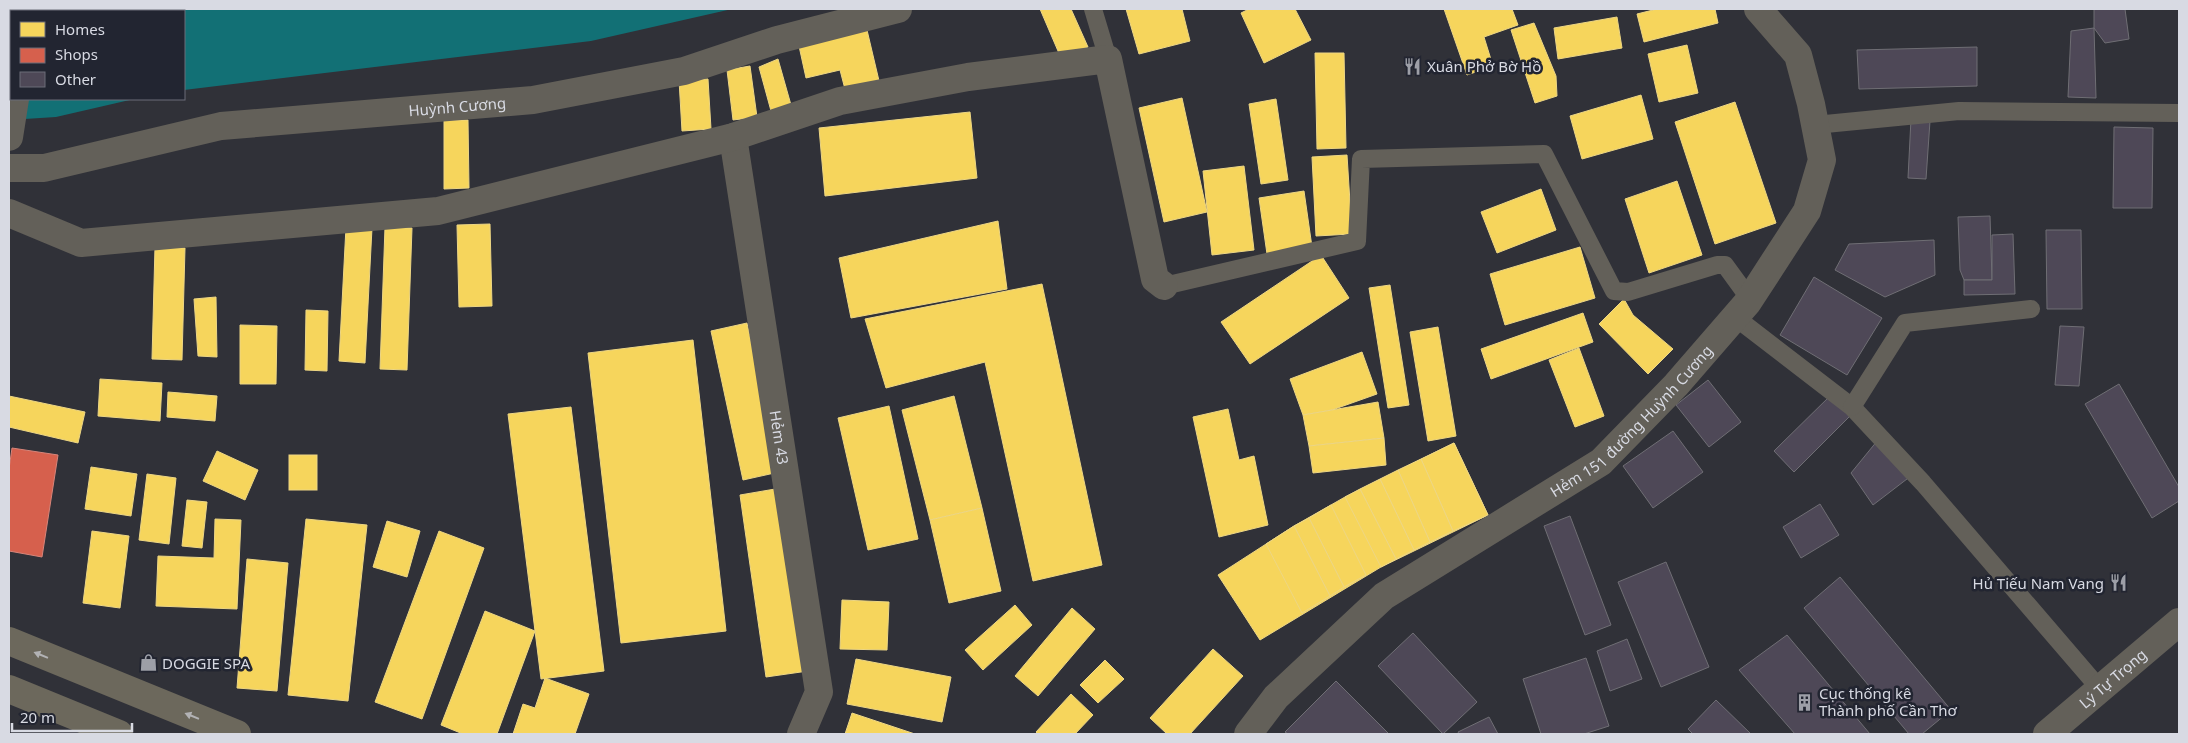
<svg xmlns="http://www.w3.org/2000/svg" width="2188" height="743" font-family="'Noto Sans',sans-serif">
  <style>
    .water { fill: #127075 }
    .homes { fill: #f6d55c; stroke: #edd684 }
    .shops { fill: #d6604d; stroke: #d7857a }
    .building { fill: #4e4857; stroke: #6f6e74 }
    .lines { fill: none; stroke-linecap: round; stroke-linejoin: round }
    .service { stroke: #636059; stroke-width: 18 }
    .minor { stroke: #636059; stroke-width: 28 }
    .tertiary { stroke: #636059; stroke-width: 28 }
    .trunk { stroke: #6c685c; stroke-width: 28 }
    .oneway { fill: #b2b2b4 }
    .labels { text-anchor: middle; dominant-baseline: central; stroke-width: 5; stroke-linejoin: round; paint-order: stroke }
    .poi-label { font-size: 15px; fill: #d8dae3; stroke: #222531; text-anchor: start }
    .street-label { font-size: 15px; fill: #d8dae3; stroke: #222531 }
  </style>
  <rect width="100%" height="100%" fill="#303138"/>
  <path class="water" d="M9 9H732L591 41 184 90V11H11V99H134L56 117 9 120Z"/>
  <g class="homes">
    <path d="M1040 9H1071L1088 47 1061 58Z"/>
    <path d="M1126 9H1182L1190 41 1139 54Z"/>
    <path d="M1249 9H1295L1311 40 1264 63 1241 13Z"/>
    <path d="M1444 9H1512L1518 25 1484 37 1493 66 1467 75Z"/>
    <path d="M1657 9H1715L1718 23 1644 42 1637 14Z"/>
    <path d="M1617 17 1622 48 1558 59 1554 28Z"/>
    <path d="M1534 23 1556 76 1557 96 1535 103 1511 30Z"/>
    <path d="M867 30 880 85 846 93 840 70 806 78 799 46Z"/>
    <path d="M1687 45 1698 93 1659 102 1648 54Z"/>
    <path d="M1315 53H1344L1346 148 1317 149Z"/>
    <path d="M778 59 791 105 771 111 759 67Z"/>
    <path d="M750 66 757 117 733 120 727 70Z"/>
    <path d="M708 79 711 129 682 131 679 80Z"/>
    <path d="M1641 95 1653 139 1582 159 1570 116Z"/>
    <path d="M1182 98 1207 212 1164 222 1139 108Z"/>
    <path d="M1276 99 1288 180 1261 184 1249 104Z"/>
    <path d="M1735 102 1776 223 1715 244 1675 122Z"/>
    <path d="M970 112 977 178 825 196 819 128Z"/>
    <path d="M444 120H468L469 188 444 189Z"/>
    <path d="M1347 155 1352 234 1316 236 1312 157Z"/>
    <path d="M1244 166 1254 250 1212 255 1203 171Z"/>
    <path d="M1677 181 1702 255 1649 273 1625 199Z"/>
    <path d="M1541 189 1556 230 1497 253 1481 212Z"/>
    <path d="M1304 191 1312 247 1267 254 1259 198Z"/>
    <path d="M998 221 1007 289 851 318 839 258Z"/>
    <path d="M490 224 492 306 459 307 457 225Z"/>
    <path d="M346 227 372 228 365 363 339 361Z"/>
    <path d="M385 227 412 228 407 370 380 369Z"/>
    <path d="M155 247 185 248 182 360 152 359Z"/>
    <path d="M1580 247 1595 298 1505 325 1490 274Z"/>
    <path d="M1321 255 1349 298 1250 364 1221 322Z"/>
    <path d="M1042 284 1102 565 1033 581 985 362 886 388 865 319Z"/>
    <path d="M1390 285 1409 405 1388 408 1369 288Z"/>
    <path d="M216 297 217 357 198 356 194 299Z"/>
    <path d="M1624 299 1633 315 1673 349 1648 374 1599 324Z"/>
    <path d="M306 310 328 311 327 371 305 370Z"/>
    <path d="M1583 313 1593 342 1491 379 1481 349Z"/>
    <path d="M747 323 779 472 743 480 711 331Z"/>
    <path d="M240 325 277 326 276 384H240Z"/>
    <path d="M1438 327 1456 436 1428 441 1410 332Z"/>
    <path d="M693 340 726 631 621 643 588 353Z"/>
    <path d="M1579 348 1604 416 1575 427 1549 360Z"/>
    <path d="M1362 352 1377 394 1332 410 1303 415 1290 379Z"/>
    <path d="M100 379 162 383 160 421 98 416Z"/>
    <path d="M168 392 217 396 215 421 167 417Z"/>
    <path d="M9 396 85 412 78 443 9 427Z"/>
    <path d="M954 396 982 508 930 520 902 410Z"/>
    <path d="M1378 402 1384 438 1309 446 1303 415Z"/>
    <path d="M889 406 918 539 868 550 838 418Z"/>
    <path d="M571 407 604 671 541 679 508 414Z"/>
    <path d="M1228 409 1239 460 1254 456 1268 525 1219 537 1193 417Z"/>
    <path d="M1384 438 1386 465 1313 473 1309 446Z"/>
    <path d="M1454 443 1488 515 1381 567 1260 640 1218 575 1294 526 1345 497Z"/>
    <path d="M1454 443 1488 515 1453 531 1421 459Z"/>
    <path d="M217 451 258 470 245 500 203 481Z"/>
    <rect x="289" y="455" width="28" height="35"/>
    <path d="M1421 459 1453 531 1430 542 1398 470Z"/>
    <path d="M91 467 137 474 131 516 85 509Z"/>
    <path d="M1398 470 1430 542 1414 550 1380 479Z"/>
    <path d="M147 474 176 478 169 544 139 540Z"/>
    <path d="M1380 479 1414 550 1396 559 1360 489Z"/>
    <path d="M781 488 808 671 766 677 740 495Z"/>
    <path d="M1360 489 1396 559 1381 567 1345 497Z"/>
    <path d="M187 500 207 502 202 548 182 546Z"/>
    <path d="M1331 505 1366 575 1344 587 1309 518Z"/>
    <path d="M982 508 1001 591 949 603 930 520Z"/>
    <path d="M1309 518 1344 587 1330 596 1294 526Z"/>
    <path d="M215 519 241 520 237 609 156 606 158 556 214 558Z"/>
    <path d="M306 519 367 525 348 701 288 695Z"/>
    <path d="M387 521 420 531 407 577 373 567Z"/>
    <path d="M1294 526 1330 596 1302 613 1266 544Z"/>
    <path d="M92 531 129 536 120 608 83 603Z"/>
    <path d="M439 531 484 548 422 719 375 702Z"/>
    <path d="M247 559 288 563 277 691 237 688Z"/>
    <path d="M842 600 889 602 887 650 840 649Z"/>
    <path d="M1015 605 1032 625 983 670 965 650Z"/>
    <path d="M1072 608 1095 629 1038 696 1015 676Z"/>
    <path d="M485 611 535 631 497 734H463L441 725Z"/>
    <path d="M1213 649 1243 676 1190 734H1167L1150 718Z"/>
    <path d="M856 659 951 677 942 722 847 704Z"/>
    <path d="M1105 660 1124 679 1098 703 1080 685Z"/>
    <path d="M545 678 589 694 575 734H513L523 704 535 708Z"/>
    <path d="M1071 694 1093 715 1075 734H1038L1036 732Z"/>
    <path d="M852 713 915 734H845Z"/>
  </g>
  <path class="shops" d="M12 448 58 455 42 557 9 551V469Z"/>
  <g class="building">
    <path d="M2094 9H2125L2129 39 2105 43 2094 28Z"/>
    <path d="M2094 28 2096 98 2068 97 2071 31Z"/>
    <path d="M1977 47V86L1859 89 1857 50Z"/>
    <path d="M1911 119 1930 121 1926 179 1908 178Z"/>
    <path d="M2114 127 2153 128 2152 208H2113Z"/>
    <path d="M1990 216 1992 280H1964L1960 270 1958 217Z"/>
    <path d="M2046 230H2081L2082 309H2047Z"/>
    <path d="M2013 234 2015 294 1964 295V280H1992V235Z"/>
    <path d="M1934 240 1935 275 1885 297 1835 270 1849 244Z"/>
    <path d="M1814 277 1882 318 1847 375 1780 335Z"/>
    <path d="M2060 326 2084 327 2079 386 2055 385Z"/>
    <path d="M1708 380 1741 422 1709 447 1676 405Z"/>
    <path d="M2119 384 2179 487V501L2152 518 2085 404Z"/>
    <path d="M1832 394 1851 415 1794 472 1774 451Z"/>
    <path d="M1673 431 1703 472 1653 508 1623 466Z"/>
    <path d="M1882 435 1920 469 1873 505 1851 473Z"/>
    <path d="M1820 504 1839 535 1801 558 1783 527Z"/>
    <path d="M1570 516 1611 625 1585 635 1544 526Z"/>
    <path d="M1666 562 1709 667 1661 687 1618 582Z"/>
    <path d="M1840 577 1951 710 1922 734H1909L1804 608Z"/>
    <path d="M1413 633 1477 702 1443 734 1378 666Z"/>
    <path d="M1787 635 1870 734H1795L1739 670Z"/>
    <path d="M1627 639 1642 679 1610 691 1597 651Z"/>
    <path d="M1586 658 1609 726 1584 734H1541L1523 679Z"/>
    <path d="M1336 681 1389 734H1288L1285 732Z"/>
    <path d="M1716 700 1751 734H1693L1688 729Z"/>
    <path d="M1489 717 1498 734H1459L1458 732Z"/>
  </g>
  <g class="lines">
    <g class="service">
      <path d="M1093 9 1108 59"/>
      <path d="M1815 125 1959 111 2179 113"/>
      <path d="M1164 286 1357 241 1361 159 1544 154 1614 291 1628 292 1717 265H1725L1749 298"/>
      <path d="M1735 317 1852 407 1923 483 2100 689"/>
      <path d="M1852 407 1905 323 2031 309"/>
    </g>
    <g class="minor">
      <path id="s1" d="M733 137 819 692 801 734"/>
      <path d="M9 213 81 243 438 211 733 137 840 101 968 77 1108 59 1155 279 1164 286"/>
      <path id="s2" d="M1248 734 1276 697 1384 596 1601 462 1676 385 1748 302 1807 211 1822 160 1811 104 1798 55 1758 9"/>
    </g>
    <g class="tertiary">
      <path d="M30 11 31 9"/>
      <path d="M9 137 15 99"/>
      <path id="s3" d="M9 168H44L221 126 533 100 684 71 777 40 898 9"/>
      <path id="s4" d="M2047 734 2179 622"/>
    </g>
    <g class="trunk">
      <path d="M9 641 237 734"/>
      <path d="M9 689 119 734"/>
    </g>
  </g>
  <defs><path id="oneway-solid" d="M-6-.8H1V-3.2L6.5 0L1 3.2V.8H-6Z" transform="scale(1.25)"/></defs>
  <g class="oneway">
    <use href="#oneway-solid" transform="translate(41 655) rotate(-158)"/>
    <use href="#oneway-solid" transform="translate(192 716) rotate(-158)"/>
  </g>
  <defs>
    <symbol id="restaurant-bare" viewBox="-9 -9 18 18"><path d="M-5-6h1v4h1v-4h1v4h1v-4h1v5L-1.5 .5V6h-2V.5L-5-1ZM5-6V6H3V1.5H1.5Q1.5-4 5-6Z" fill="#9d9fa7" stroke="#222531" stroke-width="2.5" paint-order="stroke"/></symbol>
    <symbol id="shop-bare" viewBox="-9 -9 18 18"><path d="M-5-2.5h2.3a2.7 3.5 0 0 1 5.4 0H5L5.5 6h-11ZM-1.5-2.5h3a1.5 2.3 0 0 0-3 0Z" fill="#9d9fa7" stroke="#222531" stroke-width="2.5" paint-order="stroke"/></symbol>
    <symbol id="building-bare" viewBox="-9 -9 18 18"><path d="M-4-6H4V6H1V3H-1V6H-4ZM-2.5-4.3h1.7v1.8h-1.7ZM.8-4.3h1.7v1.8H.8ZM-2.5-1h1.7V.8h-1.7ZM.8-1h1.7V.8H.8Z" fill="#9d9fa7" stroke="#222531" stroke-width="2.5" paint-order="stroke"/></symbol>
  </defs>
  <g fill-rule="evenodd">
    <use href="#restaurant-bare" x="1400" y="54" width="25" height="25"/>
    <use href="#restaurant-bare" x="2106" y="570" width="25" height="25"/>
    <use href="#shop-bare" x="136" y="650" width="25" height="25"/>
    <use href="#building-bare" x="1792" y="690" width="25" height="25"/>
  </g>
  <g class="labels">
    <g class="poi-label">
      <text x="1427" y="66">Xuân Phở Bờ Hồ</text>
      <text x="2104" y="583" text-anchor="end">Hủ Tiếu Nam Vang</text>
      <text x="162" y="663">DOGGIE SPA</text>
      <text x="1819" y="693">Cục thống kê<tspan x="1819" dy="17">Thành phố Cần Thơ</tspan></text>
    </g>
    <g class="street-label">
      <text stroke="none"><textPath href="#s3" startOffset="454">Huỳnh Cương</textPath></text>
      <text stroke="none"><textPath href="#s2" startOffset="499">Hẻm 151 đường Huỳnh Cương</textPath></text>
      <text stroke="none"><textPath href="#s1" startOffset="304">Hẻm 43</textPath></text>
      <text stroke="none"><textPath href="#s4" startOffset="86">Lý Tự Trọng</textPath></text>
    </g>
  </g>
  <rect width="2188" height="743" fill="none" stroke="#d8dae3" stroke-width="20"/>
  <rect x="10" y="10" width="175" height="90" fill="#222531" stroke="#6b6d78"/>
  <rect x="20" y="22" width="25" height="15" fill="#f6d55c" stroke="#6b6d78"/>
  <text x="55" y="35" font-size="15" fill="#d8dae3">Homes</text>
  <rect x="20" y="48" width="25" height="15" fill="#d6604d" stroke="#6b6d78"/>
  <text x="55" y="60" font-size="15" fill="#d8dae3">Shops</text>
  <rect x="20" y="72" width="25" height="15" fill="#4e4857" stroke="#6b6d78"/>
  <text x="55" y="85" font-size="15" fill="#d8dae3">Other</text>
  <path d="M12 723v8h120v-8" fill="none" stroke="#d8dae3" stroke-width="2.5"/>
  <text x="20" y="723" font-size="15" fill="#d8dae3" stroke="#222531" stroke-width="4" paint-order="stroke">20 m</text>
</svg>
